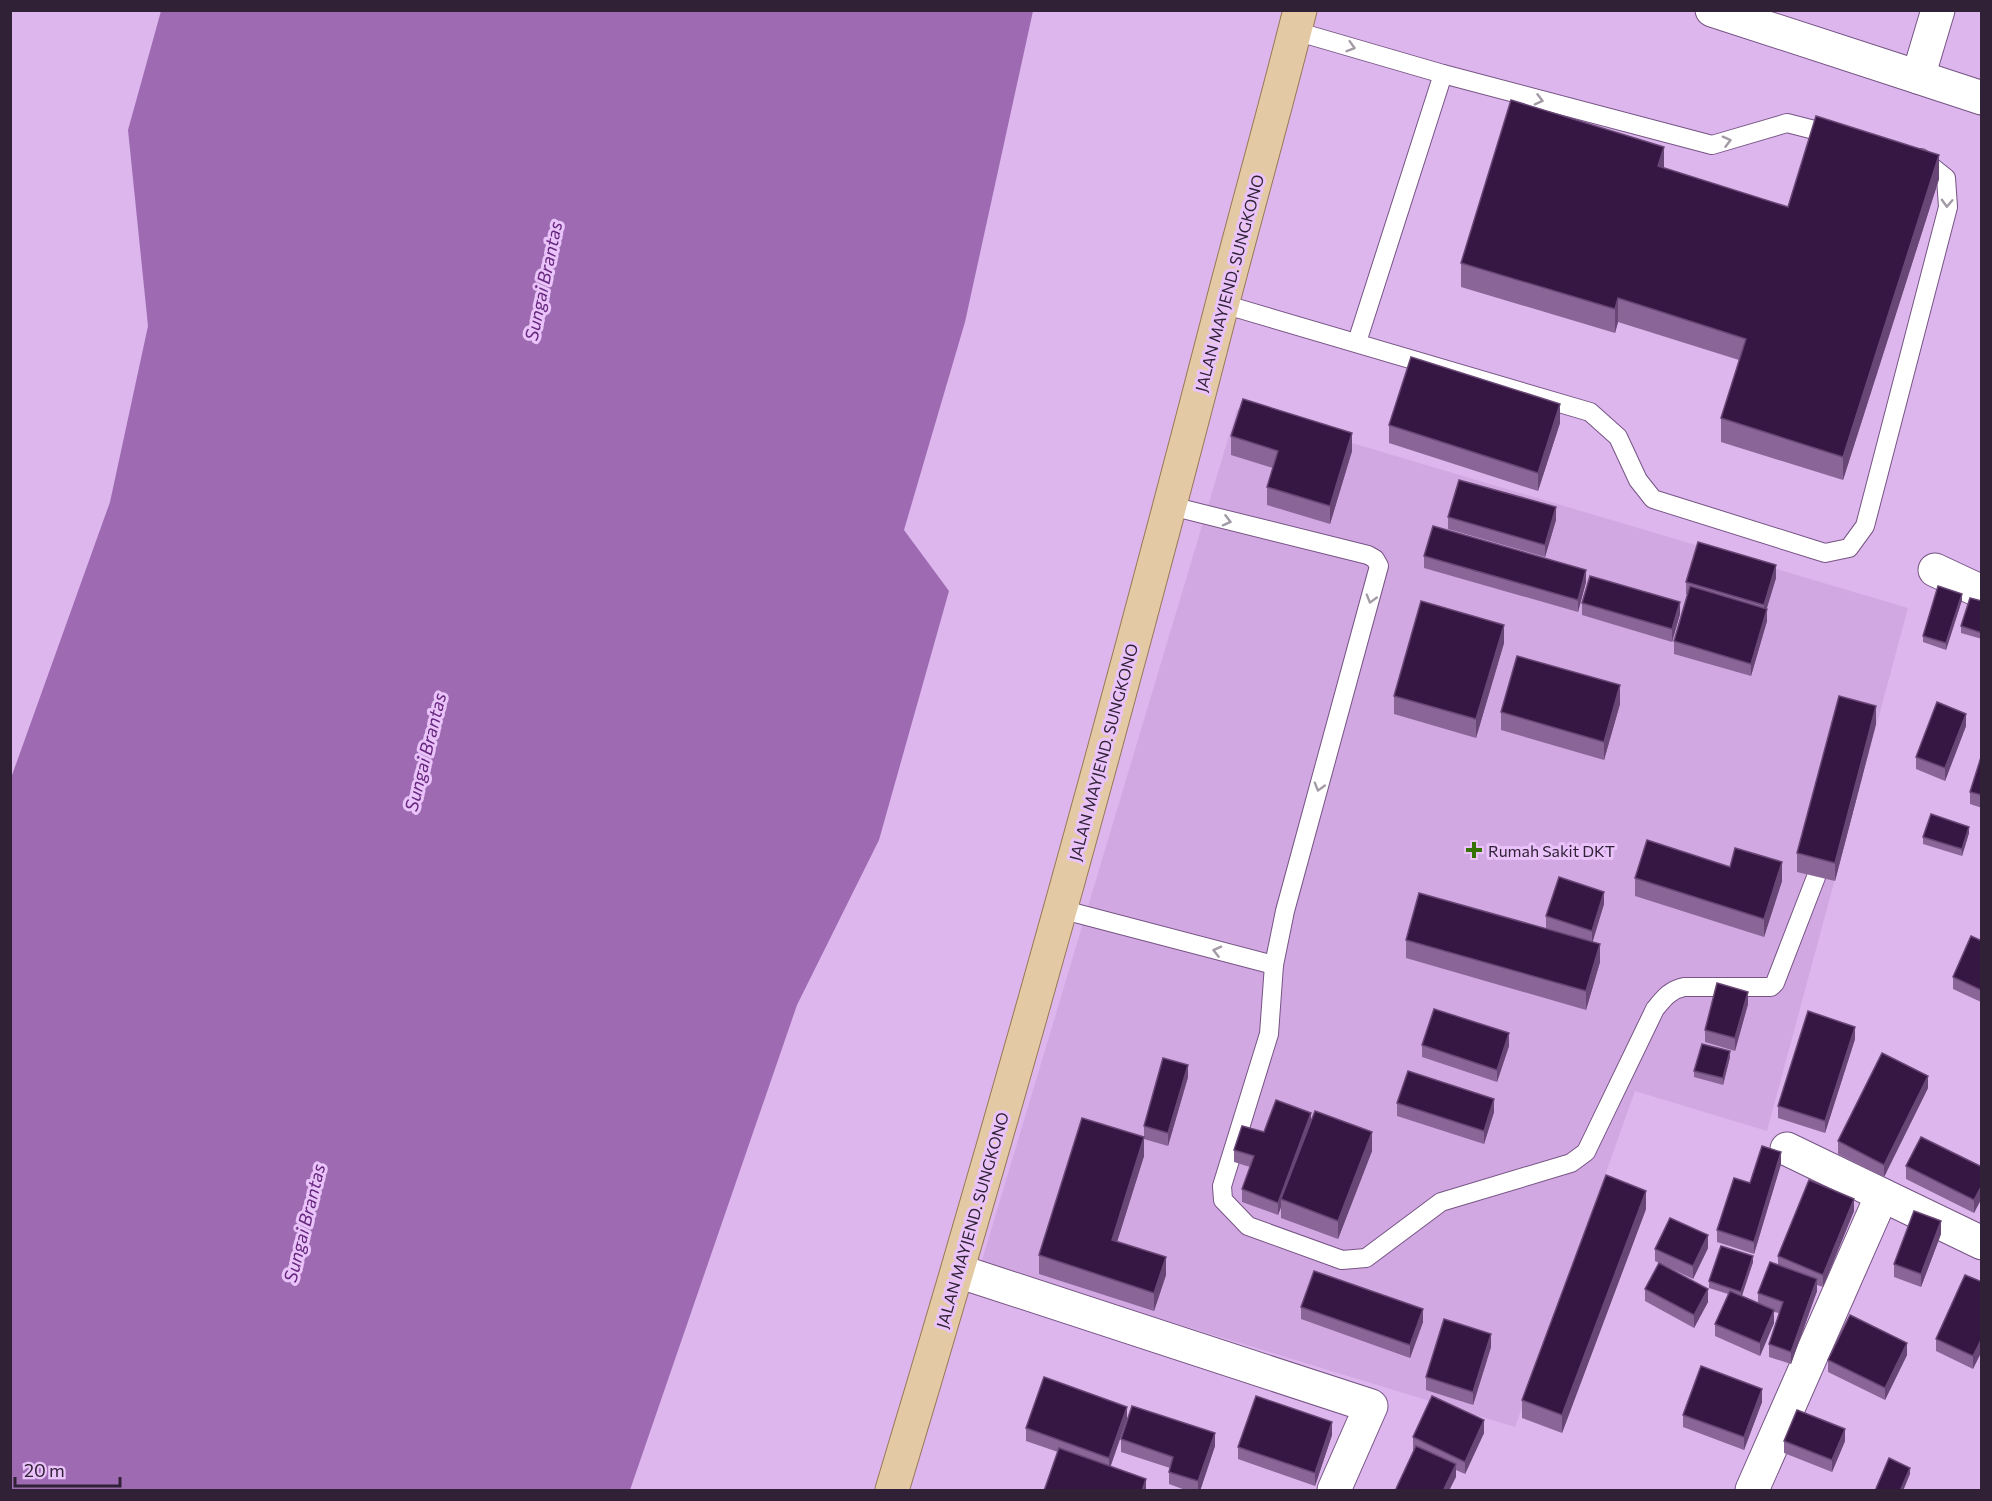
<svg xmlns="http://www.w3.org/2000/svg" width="1992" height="1501" font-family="Commissioner,sans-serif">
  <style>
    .built { fill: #d2a8e2 }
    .water { fill: #9e6bb3 }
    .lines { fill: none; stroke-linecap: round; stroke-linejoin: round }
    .service-casing { stroke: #765484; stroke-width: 20 }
    .minor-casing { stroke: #765484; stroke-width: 35 }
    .primary-casing { stroke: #997857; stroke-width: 35 }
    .service { stroke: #fff; stroke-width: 18 }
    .minor { stroke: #fff; stroke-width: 33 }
    .primary { stroke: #e3caa5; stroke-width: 33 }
    .wall { fill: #896697 }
    .shaded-wall { fill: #684675 }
    .building { fill: #361642; stroke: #684675; stroke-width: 1.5 }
    .oneway { stroke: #a29ba5 }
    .poi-dot { fill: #367204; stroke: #e9c3f9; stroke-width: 2 }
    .labels { text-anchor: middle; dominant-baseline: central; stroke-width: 6; stroke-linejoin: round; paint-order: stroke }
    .street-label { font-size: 16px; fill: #302136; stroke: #e9c3f9 }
    .poi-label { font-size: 16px; fill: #302136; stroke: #e9c3f9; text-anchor: start }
    .water-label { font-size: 18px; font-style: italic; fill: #67267e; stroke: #e9c3f9 }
  </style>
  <rect width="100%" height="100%" fill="#dcb6ec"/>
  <path class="built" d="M1237 409 1908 608 1767 1131 1635 1091 1515 1427 981 1264Z"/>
  <path class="water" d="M161 11H1033L965 322 904 530 949 591 879 840 797 1005 630 1490H11V778L110 502 148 326 128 130Z"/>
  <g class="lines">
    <defs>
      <g id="service">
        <path d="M1295 31 1443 74 1712 145 1787 123 1834 135"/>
        <path d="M1223 304 1590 412 1618 437 1638 480 1653 499 1825 553 1849 548 1865 526 1948 207 1946 178 1921 158"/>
        <path d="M1357 342 1443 74"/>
        <path d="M1171 506 1368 555 1375 559 1379 566 1285 911 1274 965 1269 1034 1222 1186 1223 1200 1248 1226 1342 1260 1366 1258 1441 1202 1571 1163 1586 1152 1655 1009C1664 998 1670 990 1684 987H1771L1775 983 1816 877"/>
        <path d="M1060 909 1274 965"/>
      </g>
      <g id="minor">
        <path d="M1712 10 1918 77 1938 10"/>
        <path d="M1918 77 1982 98"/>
        <path d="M1935 570 1982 592"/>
        <path d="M1787 1149 1982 1243"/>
        <path d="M958 1271 1371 1406 1334 1490"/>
        <path d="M1752 1490 1882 1195"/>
      </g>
      <path id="primary" d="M892 1490C1010 1099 1119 705 1221 309 1247 209 1275 110 1300 10"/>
    </defs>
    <use href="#service" class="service-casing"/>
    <use href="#minor" class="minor-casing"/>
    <use href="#primary" class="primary-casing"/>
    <use href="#service" class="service"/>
    <use href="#minor" class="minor"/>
    <use href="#primary" class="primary"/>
  </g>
  <g class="wall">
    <path d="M1664 168 1788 207 1939 179 1843 480 1721 442V418L1739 360 1618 322 1615 333 1461 287V263Z"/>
    <path d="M1560 423 1538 491 1389 443V425Z"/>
    <path d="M1231 436 1352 451 1330 524 1267 505V487L1273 468 1231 455Z"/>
    <path d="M1448 517 1556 520 1545 557 1448 529Z"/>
    <path d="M1424 556 1586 582 1578 612 1424 568Z"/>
    <path d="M1776 578 1766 609 1767 621 1751 676 1674 654V641L1688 595 1686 594V582Z"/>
    <path d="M1962 600 1946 650 1923 642V636Z"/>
    <path d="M1982 601V639L1961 633V626Z"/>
    <path d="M1582 603 1680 614 1672 642 1582 615Z"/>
    <path d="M1504 643 1476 738 1394 714V696Z"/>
    <path d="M1620 704 1604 760 1501 730V712Z"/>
    <path d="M1876 724 1835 881 1797 872V853Z"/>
    <path d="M1966 726 1945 781 1916 769V757Z"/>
    <path d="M1982 754V808L1970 804V792Z"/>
    <path d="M1969 833 1962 856 1923 844V837Z"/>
    <path d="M1730 867 1782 881 1764 937 1635 896V878Z"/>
    <path d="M1604 904 1592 942 1600 962 1586 1010 1406 958V940L1546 929V916Z"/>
    <path d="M1982 941 1981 1002 1953 989V977Z"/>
    <path d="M1748 1004 1735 1051 1705 1042V1030Z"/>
    <path d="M1855 1039 1825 1133 1778 1118V1106Z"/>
    <path d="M1422 1045 1509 1046 1497 1082 1422 1057Z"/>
    <path d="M1730 1057 1723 1085 1694 1077V1071Z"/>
    <path d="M1188 1077 1168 1146 1144 1139V1156L1117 1242 1166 1275 1154 1311 1039 1274V1255L1144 1137V1126Z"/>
    <path d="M1928 1088 1884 1177 1838 1154V1141Z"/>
    <path d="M1397 1103 1494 1112 1484 1144 1397 1116Z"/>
    <path d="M1311 1120 1372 1151 1338 1239 1281 1218V1207L1278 1215 1242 1202V1189L1250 1167 1234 1162V1150L1264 1132Z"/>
    <path d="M1781 1164 1754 1254 1717 1242V1230L1750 1183Z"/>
    <path d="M1906 1166 1982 1167 1974 1213 1906 1179Z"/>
    <path d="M1646 1209 1562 1433 1522 1418V1400Z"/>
    <path d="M1854 1211 1823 1287 1817 1285V1291L1791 1364 1769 1357V1344L1779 1313 1774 1312V1323L1760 1356 1715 1336V1324L1728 1294 1709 1288V1281L1753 1262 1742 1296 1758 1303V1293L1778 1265V1256Z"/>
    <path d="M1941 1234 1921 1287 1894 1277V1264Z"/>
    <path d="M1708 1248 1693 1279 1655 1261V1249Z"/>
    <path d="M1982 1282 1973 1369 1936 1351V1339Z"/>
    <path d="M1645 1289 1708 1302 1694 1328 1645 1301Z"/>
    <path d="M1301 1307 1423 1322 1410 1358 1301 1319Z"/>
    <path d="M1491 1347 1473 1405 1426 1390V1377Z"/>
    <path d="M1907 1355 1885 1400 1828 1372V1360Z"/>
    <path d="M1762 1402 1744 1450 1683 1427V1415Z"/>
    <path d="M1127 1419 1110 1466 1146 1491 1058 1452 1026 1441V1428Z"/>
    <path d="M1484 1433 1465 1474 1456 1470V1477L1413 1450V1437Z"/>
    <path d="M1332 1435 1315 1486 1238 1459V1447Z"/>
    <path d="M1121 1439 1215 1446 1200 1491H1188L1169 1484V1472L1170 1468 1121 1452Z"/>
    <path d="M1784 1441H1845L1832 1472 1784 1453Z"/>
  </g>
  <g class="shaded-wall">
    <path d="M1664 147V171L1658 166Z"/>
    <path d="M1939 155V179L1843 480V457Z"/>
    <path d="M1618 298V322L1615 333V309Z"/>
    <path d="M1560 404V423L1538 491V473Z"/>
    <path d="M1352 433V451L1330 524V506Z"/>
    <path d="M1556 507V520L1545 557V545Z"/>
    <path d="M1776 565V578L1764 618V605Z"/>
    <path d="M1586 570V582L1578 612V600Z"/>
    <path d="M1962 594V600L1946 650V643Z"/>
    <path d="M1680 602V614L1672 642V629Z"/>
    <path d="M1767 609V621L1751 676V664Z"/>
    <path d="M1504 625V643L1476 738V719Z"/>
    <path d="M1620 685V704L1604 760V742Z"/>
    <path d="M1876 706V724L1835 881V863Z"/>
    <path d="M1966 714V726L1945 781V768Z"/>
    <path d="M1969 827V833L1962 856V849Z"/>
    <path d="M1782 862V881L1764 937V919Z"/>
    <path d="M1604 892V904L1592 944V931Z"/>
    <path d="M1600 944V962L1586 1010V991Z"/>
    <path d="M1748 992V1004L1735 1051V1038Z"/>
    <path d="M1855 1027V1039L1825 1133V1121Z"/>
    <path d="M1509 1033V1046L1497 1082V1070Z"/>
    <path d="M1730 1051V1057L1723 1085V1078Z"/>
    <path d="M1188 1065V1077L1168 1146V1133Z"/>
    <path d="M1928 1076V1088L1884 1177V1165Z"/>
    <path d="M1494 1099V1112L1484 1144V1131Z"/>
    <path d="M1311 1113V1125L1281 1199V1207L1278 1215V1203Z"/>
    <path d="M1372 1132V1151L1338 1239V1221Z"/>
    <path d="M1144 1137V1156L1112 1258V1240Z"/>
    <path d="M1781 1152V1164L1754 1254V1242Z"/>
    <path d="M1982 1185V1198L1974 1213V1200Z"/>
    <path d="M1646 1191V1209L1562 1433V1415Z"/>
    <path d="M1854 1199V1211L1823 1287V1275Z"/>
    <path d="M1941 1221V1234L1921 1287V1274Z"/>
    <path d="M1708 1235V1248L1693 1279V1266Z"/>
    <path d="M1753 1256V1262L1741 1298V1292Z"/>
    <path d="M1166 1257V1275L1154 1311V1293Z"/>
    <path d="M1817 1279V1291L1791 1364V1352Z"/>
    <path d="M1708 1289V1302L1694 1328V1315Z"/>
    <path d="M1423 1309V1322L1410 1358V1345Z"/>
    <path d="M1774 1310V1323L1760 1356V1343Z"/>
    <path d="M1491 1334V1347L1473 1405V1392Z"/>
    <path d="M1982 1338V1351L1973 1369V1356Z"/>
    <path d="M1907 1343V1355L1885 1400V1388Z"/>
    <path d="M1762 1389V1402L1744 1450V1437Z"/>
    <path d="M1127 1407V1419L1109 1471V1458Z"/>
    <path d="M1484 1420V1433L1465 1474V1462Z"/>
    <path d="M1332 1422V1435L1315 1486V1473Z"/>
    <path d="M1845 1429V1441L1832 1472V1460Z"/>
    <path d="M1215 1433V1446L1200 1491H1198V1481Z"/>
    <path d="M1456 1464V1477L1449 1491H1443Z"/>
    <path d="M1910 1468V1474L1903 1491H1900Z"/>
    <path d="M1146 1479V1491H1142Z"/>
  </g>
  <g class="building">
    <path d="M1511 100 1664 147 1658 166 1788 207 1816 116 1939 155 1843 457 1721 418 1746 339 1618 298 1615 309 1461 263Z"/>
    <path d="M1411 357 1560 404 1538 473 1389 425Z"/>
    <path d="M1243 399 1352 433 1330 506 1267 487 1278 451 1231 436Z"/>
    <path d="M1459 480 1556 507 1545 545 1448 517Z"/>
    <path d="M1433 526 1586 570 1578 600 1424 556Z"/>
    <path d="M1698 542 1776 565 1764 605 1686 582Z"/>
    <path d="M1590 576 1680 602 1672 629 1582 603Z"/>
    <path d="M1690 586 1767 609 1751 664 1674 641Z"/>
    <path d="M1938 586 1962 594 1946 643 1923 636Z"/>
    <path d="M1970 598 1982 601V633L1961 626Z"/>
    <path d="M1421 601 1504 625 1476 719 1394 696Z"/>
    <path d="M1517 656 1620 685 1604 742 1501 712Z"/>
    <path d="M1839 696 1876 706 1835 863 1797 853Z"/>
    <path d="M1937 702 1966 714 1945 768 1916 757Z"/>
    <path d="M1982 754V795L1970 792Z"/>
    <path d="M1931 814 1969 827 1962 849 1923 837Z"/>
    <path d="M1647 840 1730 867 1735 848 1782 862 1764 919 1635 878Z"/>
    <path d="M1559 877 1604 892 1592 931 1546 916Z"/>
    <path d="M1419 893 1600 944 1586 991 1406 940Z"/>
    <path d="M1971 936 1982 941 1981 990 1953 977Z"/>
    <path d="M1717 983 1748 992 1735 1038 1705 1030Z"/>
    <path d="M1434 1009 1509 1033 1497 1070 1422 1045Z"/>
    <path d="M1808 1011 1855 1027 1825 1121 1778 1106Z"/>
    <path d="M1702 1044 1730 1051 1723 1078 1694 1071Z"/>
    <path d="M1882 1053 1928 1076 1884 1165 1838 1141Z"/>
    <path d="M1163 1058 1188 1065 1168 1133 1144 1126Z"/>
    <path d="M1408 1071 1494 1099 1484 1131 1397 1103Z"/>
    <path d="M1276 1100 1311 1113 1278 1203 1242 1189 1254 1156 1234 1150 1242 1126 1264 1132Z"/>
    <path d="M1315 1111 1372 1132 1338 1221 1281 1199Z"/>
    <path d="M1082 1118 1144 1137 1112 1240 1166 1257 1154 1293 1039 1255Z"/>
    <path d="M1921 1137 1982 1167V1185L1974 1200 1906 1166Z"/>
    <path d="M1762 1146 1781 1152 1754 1242 1717 1230 1734 1178 1750 1183Z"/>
    <path d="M1606 1175 1646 1191 1562 1415 1522 1400Z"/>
    <path d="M1809 1180 1854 1199 1823 1275 1778 1256Z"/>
    <path d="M1914 1211 1941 1221 1921 1274 1894 1264Z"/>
    <path d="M1670 1218 1708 1235 1693 1266 1655 1249Z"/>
    <path d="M1721 1246 1753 1256 1741 1292 1709 1281Z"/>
    <path d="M1770 1262 1817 1279 1791 1352 1769 1344 1783 1302 1758 1293Z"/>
    <path d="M1659 1263 1708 1289 1694 1315 1645 1289Z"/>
    <path d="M1314 1271 1423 1309 1410 1345 1301 1307Z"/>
    <path d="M1965 1275 1982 1282V1338L1973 1356 1936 1339Z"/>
    <path d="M1730 1291 1774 1310 1760 1343 1715 1324Z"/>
    <path d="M1850 1315 1907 1343 1885 1388 1828 1360Z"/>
    <path d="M1444 1319 1491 1334 1473 1392 1426 1377Z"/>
    <path d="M1701 1366 1762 1389 1744 1437 1683 1415Z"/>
    <path d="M1044 1377 1127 1407 1109 1458 1026 1428Z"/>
    <path d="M1256 1396 1332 1422 1315 1473 1238 1447Z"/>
    <path d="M1432 1396 1484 1420 1465 1462 1413 1437Z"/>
    <path d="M1132 1406 1215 1433 1198 1481 1169 1472 1173 1457 1121 1439Z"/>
    <path d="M1797 1410 1845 1429 1832 1460 1784 1441Z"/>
    <path d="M1416 1446 1456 1464 1443 1491H1395Z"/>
    <path d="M1059 1448 1146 1479 1142 1491H1044Z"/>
    <path d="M1889 1458 1910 1468 1900 1491H1875Z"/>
  </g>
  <defs><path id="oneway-chevron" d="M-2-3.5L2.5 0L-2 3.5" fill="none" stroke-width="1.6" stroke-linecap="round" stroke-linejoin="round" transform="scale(1.5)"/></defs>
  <g class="oneway">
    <use href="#oneway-chevron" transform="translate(1351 47) rotate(16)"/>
    <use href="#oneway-chevron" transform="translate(1539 100) rotate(15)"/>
    <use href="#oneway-chevron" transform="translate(1727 141) rotate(-15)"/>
    <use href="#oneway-chevron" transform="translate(1947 203) rotate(92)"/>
    <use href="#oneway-chevron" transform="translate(1227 521) rotate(14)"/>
    <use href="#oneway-chevron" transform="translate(1371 599) rotate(106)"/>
    <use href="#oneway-chevron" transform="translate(1319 787) rotate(106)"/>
    <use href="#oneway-chevron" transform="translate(1217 951) rotate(-166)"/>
  </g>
  <path class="poi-dot" d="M1471 841h6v6h6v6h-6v6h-6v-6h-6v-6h6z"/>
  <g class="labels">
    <g class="street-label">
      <text transform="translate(1229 283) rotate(-75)">JALAN MAYJEND. SUNGKONO</text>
      <text transform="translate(1103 752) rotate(-75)">JALAN MAYJEND. SUNGKONO</text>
      <text transform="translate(972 1220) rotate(-74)">JALAN MAYJEND. SUNGKONO</text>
    </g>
    <g class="poi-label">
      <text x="1488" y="850">Rumah Sakit DKT</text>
    </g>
    <g class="water-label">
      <text transform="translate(543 281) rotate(-78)">Sungai Brantas</text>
      <text transform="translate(425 752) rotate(-76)">Sungai Brantas</text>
      <text transform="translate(304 1223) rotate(-76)">Sungai Brantas</text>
    </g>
  </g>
  <rect width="1992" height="1501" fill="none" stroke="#302136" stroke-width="24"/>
  <path d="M15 1477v9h105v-9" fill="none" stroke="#302136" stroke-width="3"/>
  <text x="24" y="1477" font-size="18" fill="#302136" stroke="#e9c3f9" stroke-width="4.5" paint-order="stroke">20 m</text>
</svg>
